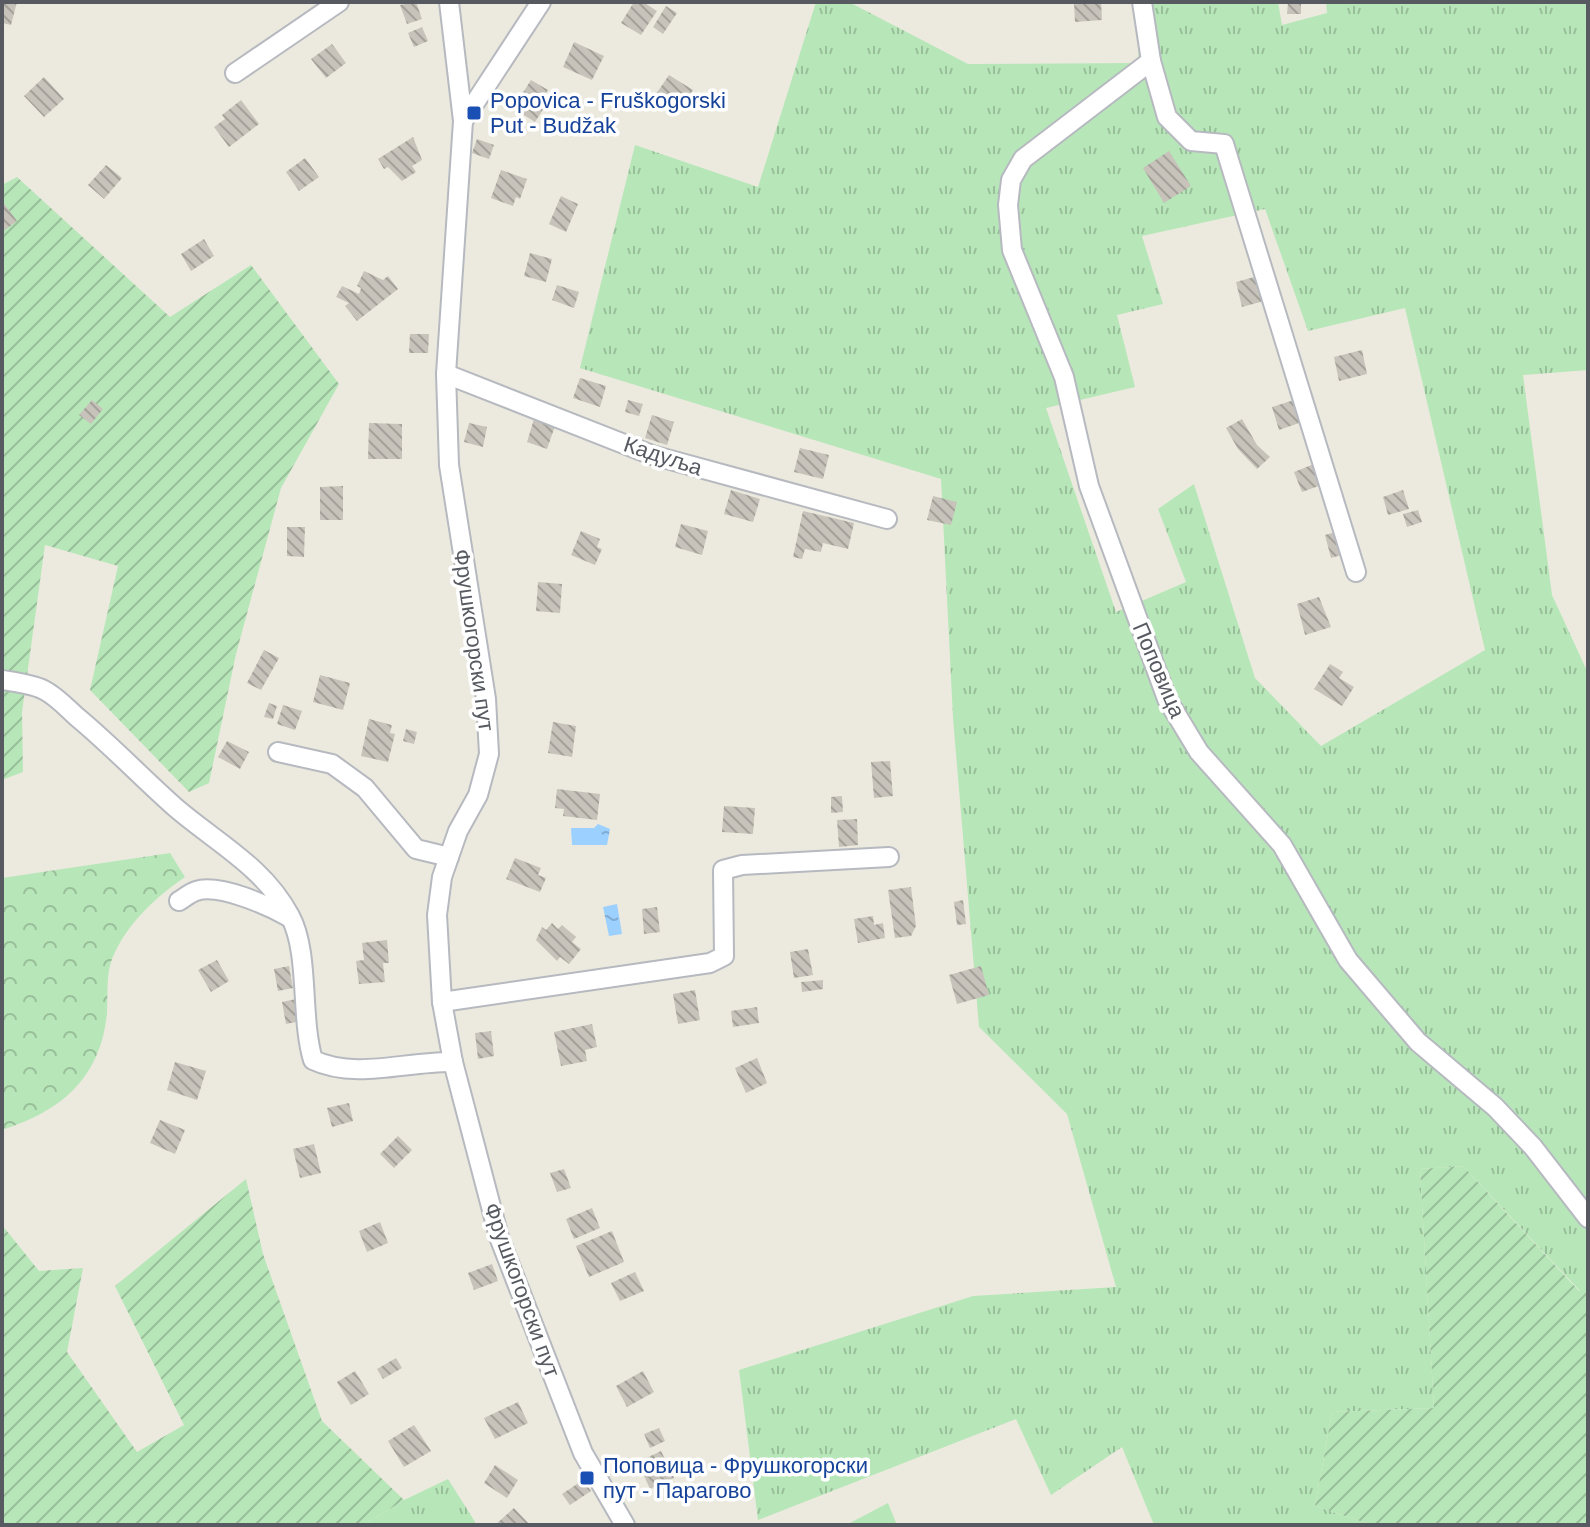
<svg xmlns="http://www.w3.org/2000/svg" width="1590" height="1527" font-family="Arial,sans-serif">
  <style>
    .grass { fill: url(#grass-tufts); fill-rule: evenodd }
    .forest { fill: url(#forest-crowns) }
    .garden { fill: url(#garden-furrows) }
    .pitch { fill: #b7e7b9 }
    .water { fill: url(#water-ripples) }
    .building { fill: url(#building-back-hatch) }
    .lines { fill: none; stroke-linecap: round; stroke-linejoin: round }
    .minor-casing { stroke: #b6b9bf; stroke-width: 22 }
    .minor { stroke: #fff; stroke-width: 18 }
    .transit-dot { fill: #1a4fb4; stroke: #fff; stroke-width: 3 }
    .labels { text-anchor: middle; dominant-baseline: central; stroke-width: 7; stroke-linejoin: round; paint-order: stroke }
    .transit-label { font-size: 22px; fill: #164399; stroke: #fff; text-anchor: start }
    .street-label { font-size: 22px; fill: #575b61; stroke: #fff }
  </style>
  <defs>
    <pattern id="grass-tufts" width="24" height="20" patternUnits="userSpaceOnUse" patternTransform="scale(2)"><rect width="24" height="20" fill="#b7e7b9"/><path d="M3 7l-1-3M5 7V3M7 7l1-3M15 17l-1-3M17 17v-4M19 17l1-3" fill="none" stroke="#98be9a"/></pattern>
    <pattern id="forest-crowns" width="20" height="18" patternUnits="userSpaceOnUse" patternTransform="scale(2)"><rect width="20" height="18" fill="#b7e7b9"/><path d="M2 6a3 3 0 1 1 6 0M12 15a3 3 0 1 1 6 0" fill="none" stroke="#98be9a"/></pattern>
    <pattern id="garden-furrows" width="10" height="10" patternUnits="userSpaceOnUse" patternTransform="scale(2)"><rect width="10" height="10" fill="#b7e7b9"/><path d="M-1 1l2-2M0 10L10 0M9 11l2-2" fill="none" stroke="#98be9a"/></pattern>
    <pattern id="water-ripples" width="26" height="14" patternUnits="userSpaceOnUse" patternTransform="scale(2)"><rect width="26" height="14" fill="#9bd0ff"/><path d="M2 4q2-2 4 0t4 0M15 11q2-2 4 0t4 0" fill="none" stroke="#81acd2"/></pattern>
    <pattern id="building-back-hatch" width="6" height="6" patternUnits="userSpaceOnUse" patternTransform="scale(2)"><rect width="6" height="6" fill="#c7c3bb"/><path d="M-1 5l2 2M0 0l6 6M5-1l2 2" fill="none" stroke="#a4a19b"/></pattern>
  </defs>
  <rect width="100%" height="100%" fill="#eceade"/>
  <g class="grass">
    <path d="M816 2H849L968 64 1138 63 1140 2H1278L1282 25 1327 13 1326 2H1588V370L1523 375 1552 595 1588 673V1283L1580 1291 1463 1166 1420 1169 1434 1408 1332 1412 1315 1506 1372 1525H1154L1122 1447 1051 1495 1016 1419 758 1520 739 1370 973 1296 1116 1287 1067 1114 979 1027 953 718 941 479 580 368 635 145 758 187ZM1265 209 1308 331 1405 308 1485 650 1321 746 1255 678 1194 484 1158 509 1186 582 1116 612 1046 408 1135 387 1117 315 1163 304 1142 236Z"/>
    <path d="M448 1479 477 1525H364L404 1500Z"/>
  </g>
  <path class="forest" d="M170 853 185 877C155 898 127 923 112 959 106 974 108 997 107 1014 100 1079 61 1111 2 1130V878Z"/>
  <g class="garden">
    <path d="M17 177 170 317 251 265 339 384 281 488 236 654 209 783 189 792 90 690 118 566 45 545 22 712 23 772 2 780V185Z"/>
    <path d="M1463 1166 1579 1291 1588 1283V1525H1372L1315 1506 1332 1412 1434 1408 1420 1169Z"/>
    <path d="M246 1179 263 1254 322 1421 404 1500 364 1525H2V1225L39 1271 83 1268 67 1352 137 1452 184 1425 115 1286Z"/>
  </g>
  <path class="pitch" d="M888 1503 897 1525H848V1524Z"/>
  <g class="water">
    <path d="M598 824 610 829 607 845H572L571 828H594Z"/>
    <path d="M617 904 622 934 609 936 603 907Z"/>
  </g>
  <g class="building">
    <path d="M2 2H17L11 25 2 23Z"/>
    <path d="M416 2 422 19 407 24 400 5Z"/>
    <path d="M634 2H643L657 11 641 35 621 23Z"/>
    <path d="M1074 2H1101L1102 20 1075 22Z"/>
    <path d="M1288 2H1301V14H1287Z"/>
    <path d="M666 6 677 13 663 34 653 27Z"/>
    <path d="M422 27 428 41 414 47 408 33Z"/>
    <path d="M574 42 604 56 592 80 563 67Z"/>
    <path d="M332 44 346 63 326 78 311 59Z"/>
    <path d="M669 75 693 90 678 112 654 97Z"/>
    <path d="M44 77 64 99 44 117 24 96Z"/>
    <path d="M531 80 548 90 538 104 544 108 535 122 513 108Z"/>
    <path d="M241 100 259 124 229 147 214 127 225 119 222 115Z"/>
    <path d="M413 137 422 160 412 166 416 172 402 181 388 167 384 169 378 159Z"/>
    <path d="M477 139 494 145 489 159 472 153Z"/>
    <path d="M1169 151 1191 186 1164 203 1143 168Z"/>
    <path d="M305 158 319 177 299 191 286 172Z"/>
    <path d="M106 165 122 178 104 199 88 185Z"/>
    <path d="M501 170 527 179 520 199 516 197 513 206 491 198Z"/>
    <path d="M561 196 578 204 566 232 549 224Z"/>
    <path d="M2 201 17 221 2 232Z"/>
    <path d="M204 239 214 256 191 271 181 254Z"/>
    <path d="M530 253 552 259 546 282 524 276Z"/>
    <path d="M364 271 383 280 388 276 398 289 357 321 345 306 349 303 336 297 342 286 359 294 361 288 357 286Z"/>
    <path d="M1258 276 1264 301 1242 307 1236 282Z"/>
    <path d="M557 285 579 292 574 308 552 300Z"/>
    <path d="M410 334H429L428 353H409Z"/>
    <path d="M1362 350 1367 374 1339 381 1334 357Z"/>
    <path d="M580 378 606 386 600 407 573 398Z"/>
    <path d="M92 400 103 409 91 424 79 415Z"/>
    <path d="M628 400 643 404 639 416 625 412Z"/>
    <path d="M1294 400 1302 422 1279 430 1272 407Z"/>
    <path d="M652 415 674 422 667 445 645 438Z"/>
    <path d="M534 419 555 426 547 449 527 442Z"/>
    <path d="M1242 419 1257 445 1270 457 1257 469 1238 449 1226 428Z"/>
    <path d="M369 423 402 424V459H368Z"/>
    <path d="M469 423 487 427 483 447 464 442Z"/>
    <path d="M800 448 829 455 823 479 794 472Z"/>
    <path d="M1319 462 1327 483 1302 492 1294 472Z"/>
    <path d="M343 486V520H320V487Z"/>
    <path d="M731 490 760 499 753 522 724 514Z"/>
    <path d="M1403 490 1409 509 1388 515 1383 497Z"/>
    <path d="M933 496 957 502 951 525 927 520Z"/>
    <path d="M1418 510 1422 522 1407 527 1403 514Z"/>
    <path d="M803 511 854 523 848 549 823 543 821 552 805 549 802 559 793 557Z"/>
    <path d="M681 524 708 531 702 555 675 547Z"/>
    <path d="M287 527H305L304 557 287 556Z"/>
    <path d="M581 531 600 539 597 547 602 549 595 565 571 555Z"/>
    <path d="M1339 531 1345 554 1331 558 1325 535Z"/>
    <path d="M538 582 562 584 560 613 536 611Z"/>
    <path d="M1319 597 1331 627 1305 635 1297 604Z"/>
    <path d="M264 650 279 658 261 690 247 683Z"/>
    <path d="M1330 664 1343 672 1339 678 1354 687 1342 706 1314 689Z"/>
    <path d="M320 675 350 683 343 710 313 702Z"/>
    <path d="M269 703 277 706 273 719 264 717Z"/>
    <path d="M283 705 302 711 295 730 277 724Z"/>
    <path d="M369 719 392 725 390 733 395 734 388 762 361 756Z"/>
    <path d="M553 722 576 726 572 757 548 753Z"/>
    <path d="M406 729 417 732 414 744 403 741Z"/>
    <path d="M227 741 249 752 240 769 218 757Z"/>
    <path d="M890 761 893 796 874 798 871 762Z"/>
    <path d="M557 789 600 794 597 820 563 816 564 809 555 808Z"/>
    <path d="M842 796 843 812 831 813V797Z"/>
    <path d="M724 806 755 808 753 834 722 832Z"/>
    <path d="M857 819 858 845 839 847 837 820Z"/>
    <path d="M515 858 541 868 538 875 546 878 540 892 506 879Z"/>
    <path d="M911 887 916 926 911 936 895 938 888 890Z"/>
    <path d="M963 900 966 924 957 925 954 902Z"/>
    <path d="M657 907 660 932 644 934 642 909Z"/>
    <path d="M873 916 874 925 883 923 885 938 858 943 854 919Z"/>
    <path d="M552 923 558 929 562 925 576 937 572 942 581 949 569 964 560 957 557 961 536 940 542 927 546 930Z"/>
    <path d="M387 940 389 963H383L385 982 359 984 356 961 364 960 362 943Z"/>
    <path d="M808 949 813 975 794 978 790 952Z"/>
    <path d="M217 960 229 981 211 992 198 970Z"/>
    <path d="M289 966 293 988 278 991 274 969Z"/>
    <path d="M981 966 989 995 957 1004 949 975Z"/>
    <path d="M823 980V989L802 992 801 982Z"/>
    <path d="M695 990 700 1020 678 1024 673 994Z"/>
    <path d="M296 999 301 1021 286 1024 282 1002Z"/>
    <path d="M757 1007 759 1023 733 1027 731 1011Z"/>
    <path d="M592 1024 597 1047 585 1050 587 1061 561 1066 554 1032Z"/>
    <path d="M491 1031 494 1056 478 1059 475 1033Z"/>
    <path d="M757 1058 767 1083 746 1093 735 1068Z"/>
    <path d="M175 1062 206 1071 197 1100 167 1090Z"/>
    <path d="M349 1103 353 1121 332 1127 327 1108Z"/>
    <path d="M160 1120 185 1130 175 1154 150 1143Z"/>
    <path d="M398 1136 412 1150 394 1168 380 1154Z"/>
    <path d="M314 1144 321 1173 300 1178 293 1149Z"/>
    <path d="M564 1169 571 1188 557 1192 550 1173Z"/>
    <path d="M592 1208 600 1228 574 1239 566 1219Z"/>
    <path d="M380 1222 388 1243 367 1252 359 1231Z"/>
    <path d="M612 1231 624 1262 589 1277 576 1246Z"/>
    <path d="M492 1264 498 1281 474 1290 468 1273Z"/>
    <path d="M635 1272 644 1291 620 1301 611 1283Z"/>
    <path d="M396 1358 402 1368 383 1379 377 1369Z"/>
    <path d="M355 1371 369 1394 351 1405 337 1382Z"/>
    <path d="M643 1371 654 1392 627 1407 616 1386Z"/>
    <path d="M518 1402 528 1423 495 1439 484 1418Z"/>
    <path d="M414 1425 431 1451 404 1467 388 1441Z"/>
    <path d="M659 1428 665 1441 650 1448 644 1434Z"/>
    <path d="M661 1451 674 1478 650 1489 638 1462Z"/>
    <path d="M495 1465 518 1480 507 1498 484 1483Z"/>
    <path d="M583 1480 591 1491 570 1505 562 1494Z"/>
    <path d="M514 1508 530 1525H495Z"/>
  </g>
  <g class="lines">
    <defs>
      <g id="minor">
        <path d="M449 2 463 121 446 374 449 465 486 699 489 754 478 795 458 831 442 877 437 915 442 1002 453 1062 499 1237 583 1453 625 1525"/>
        <path d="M1142 2 1151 61 1167 117 1191 141 1224 144 1356 572"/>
        <path d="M1151 61 1023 159 1011 180 1008 205 1012 250 1064 377 1089 486 1167 699 1199 752 1282 845 1348 960 1418 1042 1495 1107 1533 1147 1588 1218"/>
        <path d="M235 73 339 2"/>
        <path d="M463 121 541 2"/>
        <path d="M446 374 652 455 887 519"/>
        <path d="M2 680C15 682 32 684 44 690 56 696 67 708 77 717 112 746 142 778 176 808 217 843 264 867 290 916 310 953 300 1017 313 1060 356 1080 407 1061 453 1062"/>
        <path d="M278 752 332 764 365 788 416 849 449 857"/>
        <path d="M179 901C184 898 190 893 196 891 219 883 269 906 289 917"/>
        <path d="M442 1002 710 963 724 956 723 870 742 865 889 857"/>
      </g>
    </defs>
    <use href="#minor" class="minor-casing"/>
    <use href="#minor" class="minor"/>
  </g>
  <g class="transit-dot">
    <rect x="466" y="105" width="16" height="16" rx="4"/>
    <rect x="579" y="1470" width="16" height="16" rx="4"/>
  </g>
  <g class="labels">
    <g class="transit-label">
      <text x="490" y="100">Popovica - Fruškogorski<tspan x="490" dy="25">Put - Budžak</tspan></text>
      <text x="603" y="1465">Поповица - Фрушкогорски<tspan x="603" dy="25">пут - Парагово</tspan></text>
    </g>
    <g class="street-label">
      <text transform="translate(663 456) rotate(18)">Кадуља</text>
      <text transform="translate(474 640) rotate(82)">Фрушкогорски пут</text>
      <text transform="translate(1159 670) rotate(67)">Поповица</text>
      <text transform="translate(522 1290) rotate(70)">Фрушкогорски пут</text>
    </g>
  </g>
  <rect width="1590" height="1527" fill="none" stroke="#575b61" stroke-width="8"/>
</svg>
